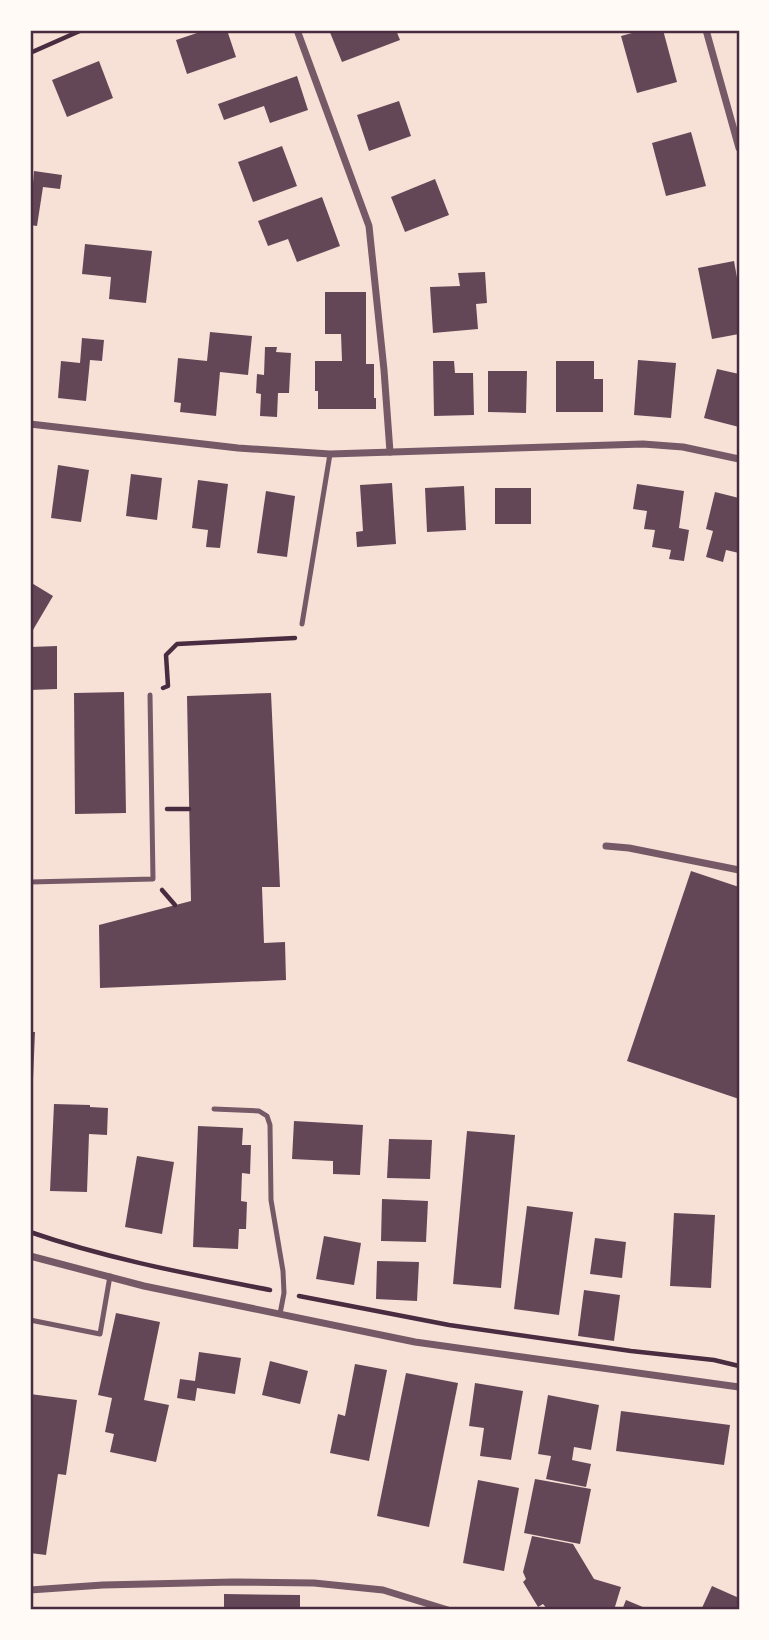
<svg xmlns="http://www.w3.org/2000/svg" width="769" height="1640" font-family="Lora,serif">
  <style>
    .building { fill: #644757 }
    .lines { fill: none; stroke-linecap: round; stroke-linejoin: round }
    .path { stroke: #4a2c40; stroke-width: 4.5 }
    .service { stroke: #755966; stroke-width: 5 }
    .minor { stroke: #755966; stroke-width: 7 }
    .neatline { fill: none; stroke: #4a2c40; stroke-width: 2.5 }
  </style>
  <rect width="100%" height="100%" fill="#f7e1d7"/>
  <g class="building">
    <path d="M206 30H227L236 57 187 74 176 40Z"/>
    <path d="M329 30H396L400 40 342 62Z"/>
    <path d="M643 30H663L677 82 637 93 621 36Z"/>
    <path d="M99 61 113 98 67 117 52 80Z"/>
    <path d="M297 76 308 110 270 123 264 106 224 120 218 104Z"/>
    <path d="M399 101 411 136 369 151 357 115Z"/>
    <path d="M691 132 706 186 666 196 652 143Z"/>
    <path d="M282 146 297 186 253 202 238 162Z"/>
    <path d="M34 171 62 175 60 189 43 187 37 226 30 225V183H33Z"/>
    <path d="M435 179 449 215 405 232 391 197Z"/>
    <path d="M322 197 340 246 297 262 288 239 268 246 258 221Z"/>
    <path d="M85 244 152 251 146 303 109 299 111 277 82 274Z"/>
    <path d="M734 261 739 289V334L712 339 698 268Z"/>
    <path d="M485 272 487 303 476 304 478 329 433 333 430 287 460 286 458 273Z"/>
    <path d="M325 292H366V364H374V398H376V409H318V391H315V361H342L341 334H325Z"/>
    <path d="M210 332 252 336 248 375 220 372 216 416 180 412 181 403 174 402 178 358 207 361Z"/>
    <path d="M82 338 104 340 102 361 90 360 86 401 58 398 61 361 80 363Z"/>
    <path d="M265 347H277L276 352 291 353 289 393H278L277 417 260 416 261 394 256 393 257 374 264 375Z"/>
    <path d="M638 360 676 363 671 418 634 415Z"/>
    <path d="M433 361H454L455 373H473L474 415 434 416Z"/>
    <path d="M556 361H594V379H603V412H556Z"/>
    <path d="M717 369 739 374V427L704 418Z"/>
    <path d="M488 371H527L526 413 488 412Z"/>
    <path d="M58 465 89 470 81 522 51 518Z"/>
    <path d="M131 474 162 478 157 520 126 516Z"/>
    <path d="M198 480 228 484 220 548 206 547 208 530 192 528Z"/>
    <path d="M392 483 396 544 357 547 356 532 363 531 360 485Z"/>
    <path d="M637 484 684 491 679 528 689 530 684 561 669 559 671 550 652 547 655 530 644 529 647 511 633 509Z"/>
    <path d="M464 486 466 530 427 532 425 488Z"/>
    <rect x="495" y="488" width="36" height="36"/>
    <path d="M266 491 295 496 287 557 257 553Z"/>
    <path d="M715 492 739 498V553L726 550 723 562 706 557 713 531 706 529Z"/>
    <path d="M30 582 53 596 30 635Z"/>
    <path d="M57 646V689L30 690V647Z"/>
    <path d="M124 692 126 813 75 814 74 693Z"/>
    <path d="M271 693 280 887H262L264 943 285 942 286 980 100 988 99 925 191 901 187 696Z"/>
    <path d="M691 871 739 887V1099L627 1061Z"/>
    <path d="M30 1032H35L32 1104H30Z"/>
    <path d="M54 1104 90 1105V1107L108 1108 107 1135 89 1134 87 1192 50 1191Z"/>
    <path d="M294 1121 363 1125 360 1175 333 1174V1161L292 1159Z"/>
    <path d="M198 1126 243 1128 242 1145H251L250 1174 242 1173 241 1201 247 1202 246 1229H239L238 1249 193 1247Z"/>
    <path d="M467 1131 515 1135 501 1288 453 1284Z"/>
    <path d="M389 1139 432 1140 430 1179 387 1178Z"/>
    <path d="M137 1156 174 1162 162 1234 125 1227Z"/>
    <path d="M382 1199 428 1201 426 1242 381 1241Z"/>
    <path d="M527 1206 573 1212 559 1315 514 1309Z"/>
    <path d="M674 1213 715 1215 711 1288 670 1286Z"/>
    <path d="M324 1236 361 1243 354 1285 316 1279Z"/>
    <path d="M595 1238 626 1242 622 1278 590 1274Z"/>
    <path d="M377 1261 419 1262 417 1301 376 1299Z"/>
    <path d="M584 1290 620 1295 614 1341 578 1336Z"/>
    <path d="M116 1313 160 1322 144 1400 169 1405 156 1462 110 1452 114 1434 105 1432 112 1398 98 1395Z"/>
    <path d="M199 1352 241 1358 235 1394 197 1388 195 1401 177 1398 180 1379 195 1381Z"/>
    <path d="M270 1361 308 1371 300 1404 262 1395Z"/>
    <path d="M355 1364 387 1370 369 1461 330 1453 338 1414 345 1416Z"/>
    <path d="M406 1373 458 1383 429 1527 377 1516Z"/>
    <path d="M475 1383 523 1391 511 1460 480 1456 484 1428 469 1426Z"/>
    <path d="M30 1394 77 1400 66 1475 58 1474 46 1555 30 1553Z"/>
    <path d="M548 1395 599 1405 591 1450 574 1447 572 1460 591 1464 586 1487 546 1479 551 1456 538 1454Z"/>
    <path d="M621 1411 730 1425 724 1465 616 1451Z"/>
    <path d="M535 1479 591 1489 580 1544 524 1533Z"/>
    <path d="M478 1480 519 1488 504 1571 463 1563Z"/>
    <path d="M532 1536 573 1544 594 1579 621 1587 614 1610H548L543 1604 538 1607 523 1582 526 1579 523 1572Z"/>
    <path d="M712 1586 739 1598V1610H701Z"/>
    <path d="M224 1594 300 1595V1610H224Z"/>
    <path d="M626 1600 650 1610H622Z"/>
    <rect x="30" y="1607" width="74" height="3"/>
  </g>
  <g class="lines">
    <g class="path">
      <path d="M30 53 82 30"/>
      <path d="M163 688 168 686 166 655 177 644 295 638"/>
      <path d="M167 809H189"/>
      <path d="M162 890 175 905"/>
      <path d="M30 1232C108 1259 189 1274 270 1290"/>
      <path d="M299 1296 449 1325 631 1351 714 1360 739 1366"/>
    </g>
    <g class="service">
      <path d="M302 624 330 454"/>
      <path d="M30 882 153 879 150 695"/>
      <path d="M214 1109 259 1111 267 1116 270 1125 271 1200 283 1271 284 1293 280 1314"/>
      <path d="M30 1320 100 1334 110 1276"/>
    </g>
    <g class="minor">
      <path d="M297 30 369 226 384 370 390 452"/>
      <path d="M706 30 739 148"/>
      <path d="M30 424 238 448 330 454 643 444 683 447 739 459"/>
      <path d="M606 846 629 848 739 870"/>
      <path d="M30 1256 144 1286 415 1342 739 1387"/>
      <path d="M30 1590 103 1585 234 1582 314 1583 383 1590 448 1610"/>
    </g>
  </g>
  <rect width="769" height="1640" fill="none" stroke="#fffaf5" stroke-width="63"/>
  <rect x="32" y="32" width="706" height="1576" class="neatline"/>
</svg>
